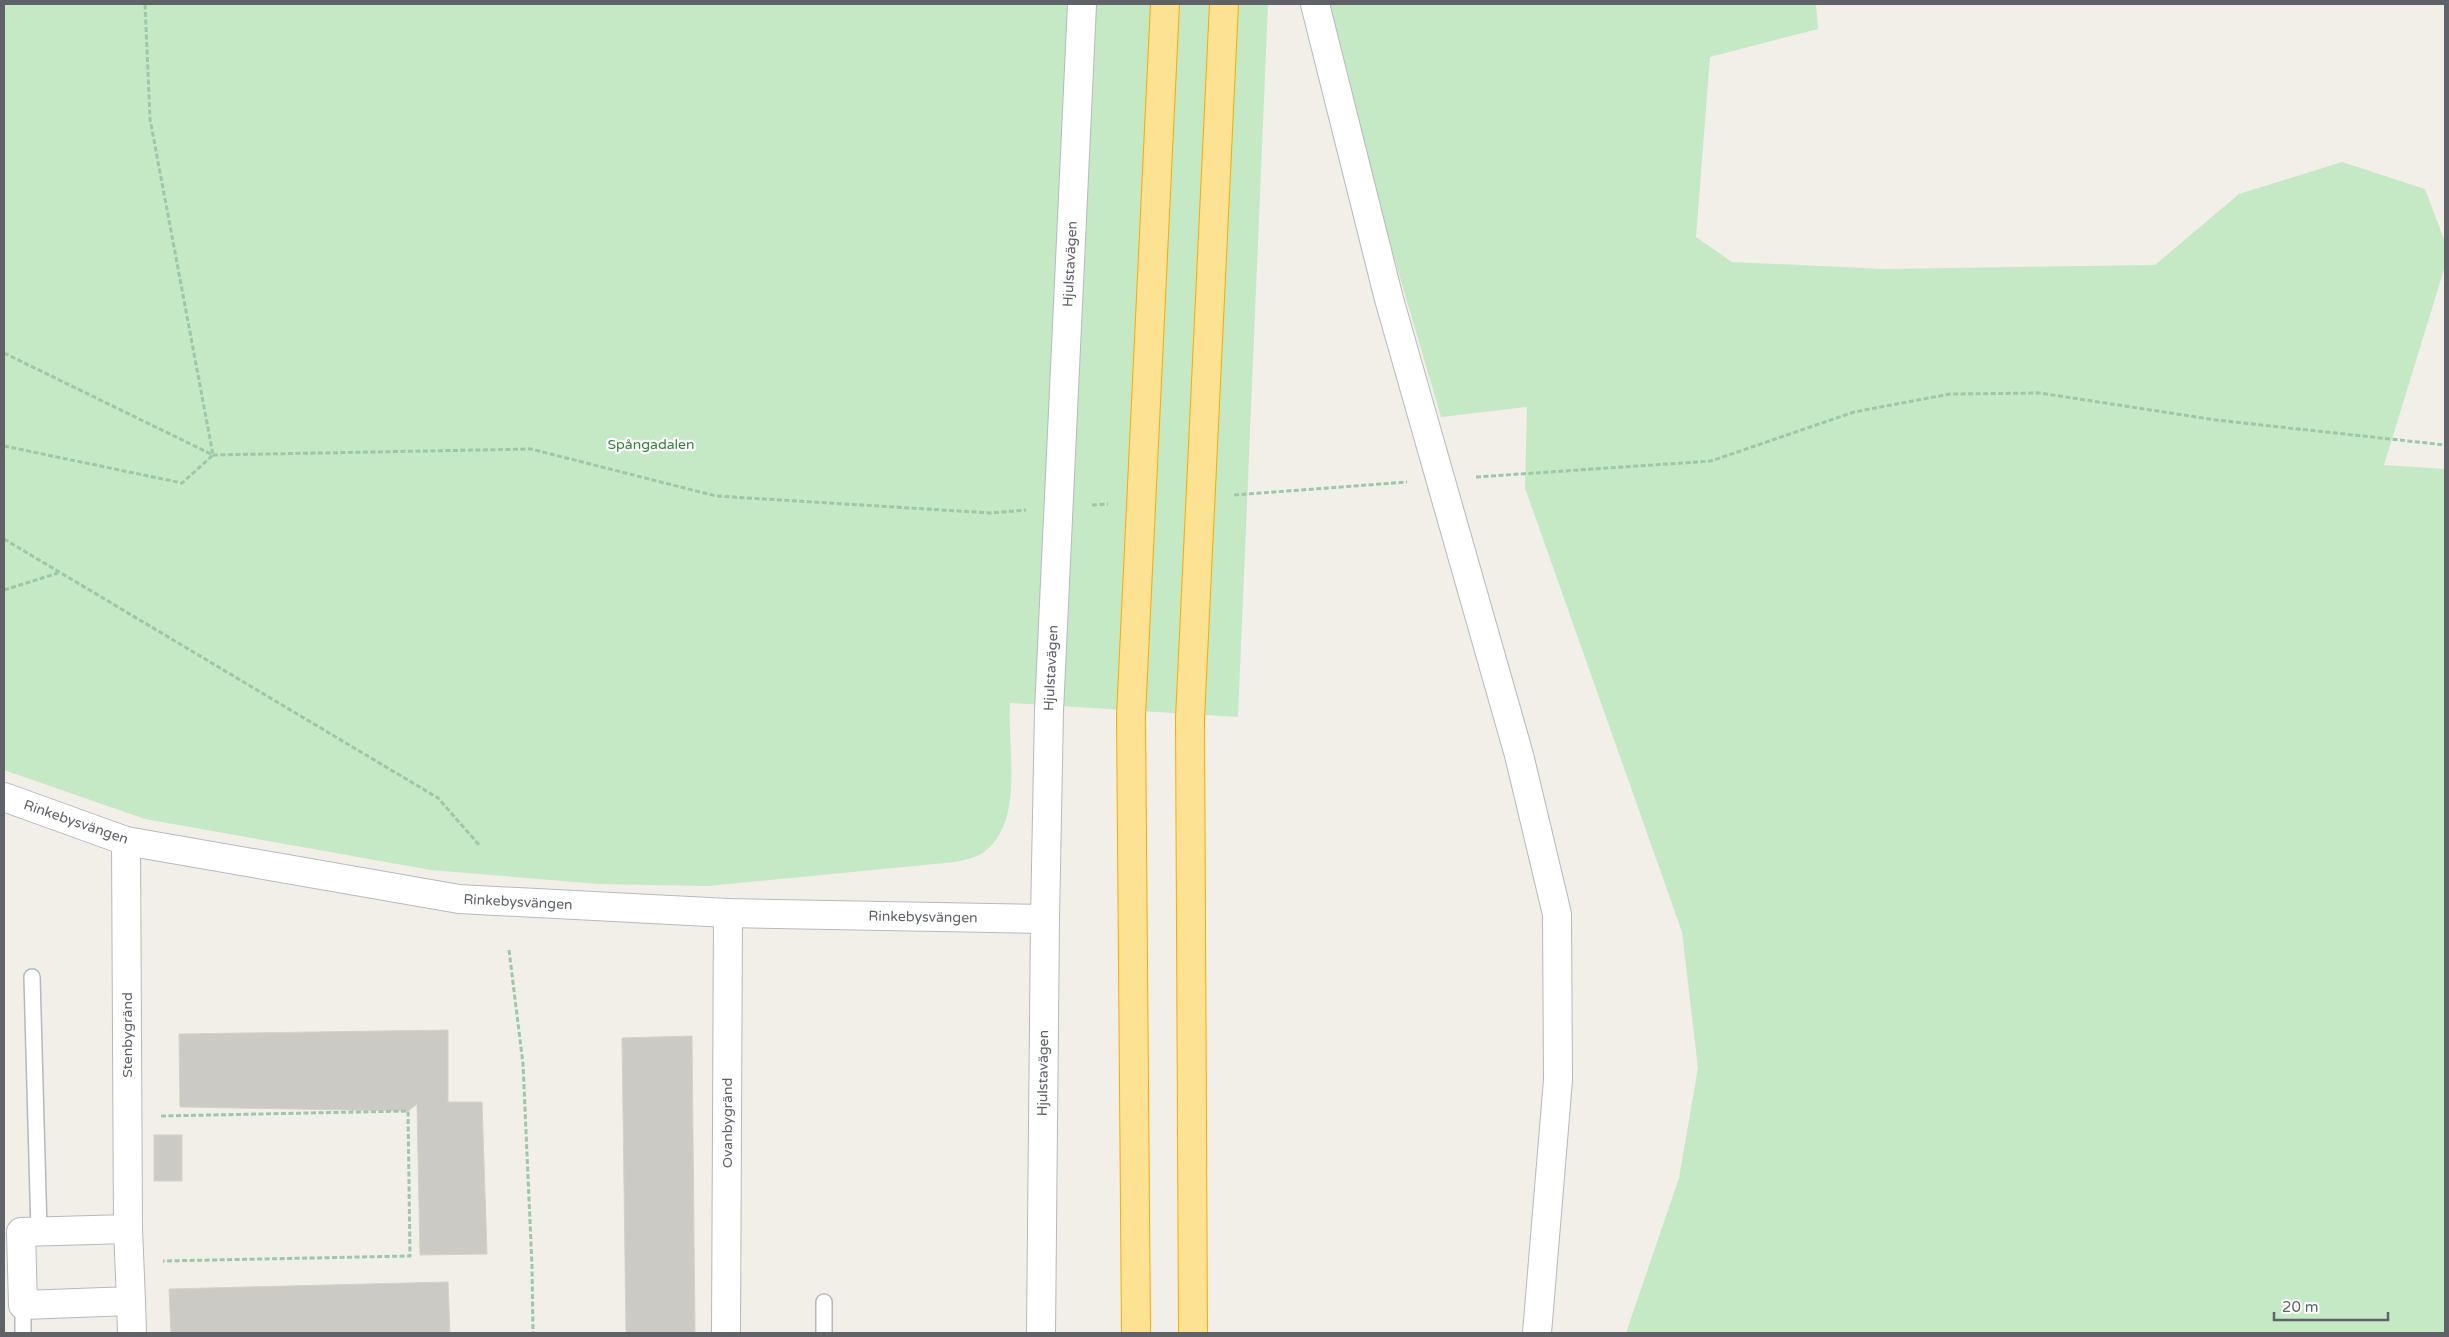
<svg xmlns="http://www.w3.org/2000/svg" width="2449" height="1337" font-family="'Varela Round',sans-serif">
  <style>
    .green { fill: #c5e8c5 }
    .building { fill: #cccac5; stroke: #d6d1c6 }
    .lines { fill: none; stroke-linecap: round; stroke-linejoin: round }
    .lane-casing { stroke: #b5b8bc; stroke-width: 18 }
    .street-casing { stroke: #b5b8bc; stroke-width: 30 }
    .secondary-casing { stroke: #b6babf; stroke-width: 30 }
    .highway-casing { stroke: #f9ab00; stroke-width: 30 }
    .path { stroke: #9cc7a9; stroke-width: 3; stroke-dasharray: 5 2.5; stroke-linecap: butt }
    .lane { stroke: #fff; stroke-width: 15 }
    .street { stroke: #fff; stroke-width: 28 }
    .secondary { stroke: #fff; stroke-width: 28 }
    .highway { stroke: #fde293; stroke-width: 28 }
    .secondary-bridge-casing { stroke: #b6babf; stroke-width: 30; stroke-linecap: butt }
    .highway-bridge-casing { stroke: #f9ab00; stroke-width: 30; stroke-linecap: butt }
    .secondary-bridge { stroke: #fff; stroke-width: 28 }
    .highway-bridge { stroke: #fde293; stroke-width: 28 }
    .labels { text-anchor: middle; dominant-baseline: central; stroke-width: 4.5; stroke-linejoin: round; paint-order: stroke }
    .street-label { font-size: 14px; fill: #5f6368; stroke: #fff }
    .park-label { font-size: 14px; fill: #348238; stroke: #fff }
  </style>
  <rect width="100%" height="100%" fill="#f1efe8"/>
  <g class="green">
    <path d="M4 4H1268L1238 717 1010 703C1007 748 1025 821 984 852 977 858 963 860 955 862L708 886 599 884 431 870 145 819 4 770Z"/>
    <path d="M1328 4H1816L1818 29 1710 57 1696 237 1732 262 1884 269 2155 265 2239 194 2342 162 2425 189 2445 242V266L2384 465 2445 469V1333H1626L1679 1178 1698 1068 1682 932 1525 488 1527 407 1441 417 1359 138Z"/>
  </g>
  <g class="building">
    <path d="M448 1030V1102H482L487 1254 420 1255 417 1104 408 1111 180 1107 179 1034Z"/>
    <path d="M692 1036 695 1333H626L622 1038Z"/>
    <rect x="154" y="1135" width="28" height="46"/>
    <path d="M448 1282 450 1333H171L169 1289Z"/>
  </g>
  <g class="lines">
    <defs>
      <g id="lane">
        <path d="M32 977 39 1231"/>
        <path d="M23 1333V1305"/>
        <path d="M824 1333V1302"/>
      </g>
      <g id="street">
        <path d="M1315 4 1389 299 1519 755 1557 914 1558 1080 1537 1333"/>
        <path d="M126 841 128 1229 131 1301 23 1305 21 1232 128 1229"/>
        <path d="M131 1301 132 1333"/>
        <path d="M726 1333 728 913"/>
        <path d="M1041 1333 1045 919"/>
      </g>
      <path id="secondary" d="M4 797 126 841 459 899 728 913 1045 919 1049 711"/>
      <g id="highway">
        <path d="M1131 716 1136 1333"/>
        <path d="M1190 719 1193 1333"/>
      </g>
    </defs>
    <use href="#lane" class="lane-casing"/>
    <use href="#street" class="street-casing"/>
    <use href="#secondary" class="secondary-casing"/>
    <use href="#highway" class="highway-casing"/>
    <g class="path">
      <path d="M4 353 213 455 531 449 716 496 991 513 1026 510"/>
      <path d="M4 446 182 483 213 455 150 119 145 4"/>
      <path d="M1476 477 1711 461 1854 412 1950 394 2040 393 2216 420 2445 445"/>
      <path d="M1234 495 1407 482"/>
      <path d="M1092 505 1108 504"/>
      <path d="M4 539 438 798 480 846"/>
      <path d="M4 590 58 573"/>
      <path d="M509 950 523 1064 532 1266 533 1333"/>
      <path d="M161 1116 408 1111 410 1256 163 1261"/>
    </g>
    <use href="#lane" class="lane"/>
    <use href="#street" class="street"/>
    <use href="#secondary" class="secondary"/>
    <use href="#highway" class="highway"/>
    <defs>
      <path id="secondary-bridge" d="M1049 711 1082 4"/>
      <g id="highway-bridge">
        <path d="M1131 716 1165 4"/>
        <path d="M1190 719 1224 4"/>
      </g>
    </defs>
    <use href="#secondary-bridge" class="secondary-bridge-casing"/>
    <use href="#highway-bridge" class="highway-bridge-casing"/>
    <use href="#secondary-bridge" class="secondary-bridge"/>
    <use href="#highway-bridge" class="highway-bridge"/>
  </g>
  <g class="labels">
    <g class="street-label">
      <text transform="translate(1070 264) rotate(-87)">Hjulstavägen</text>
      <text transform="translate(1051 668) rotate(-87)">Hjulstavägen</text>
      <text transform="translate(76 822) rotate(19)">Rinkebysvängen</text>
      <text transform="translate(518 902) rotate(3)">Rinkebysvängen</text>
      <text transform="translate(923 917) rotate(1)">Rinkebysvängen</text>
      <text transform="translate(127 1035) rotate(-90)">Stenbygränd</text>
      <text transform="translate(1043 1073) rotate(-89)">Hjulstavägen</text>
      <text transform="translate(727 1123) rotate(-90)">Ovanbygränd</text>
    </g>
    <g class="park-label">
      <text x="651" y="444">Spångadalen</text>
    </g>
  </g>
  <rect width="2449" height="1337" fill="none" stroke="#5f6368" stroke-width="10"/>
  <path d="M2274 1312v8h114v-8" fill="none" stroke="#5f6368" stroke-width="2.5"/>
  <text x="2282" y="1312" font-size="15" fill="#5f6368" stroke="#ffffff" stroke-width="4" paint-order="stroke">20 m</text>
</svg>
